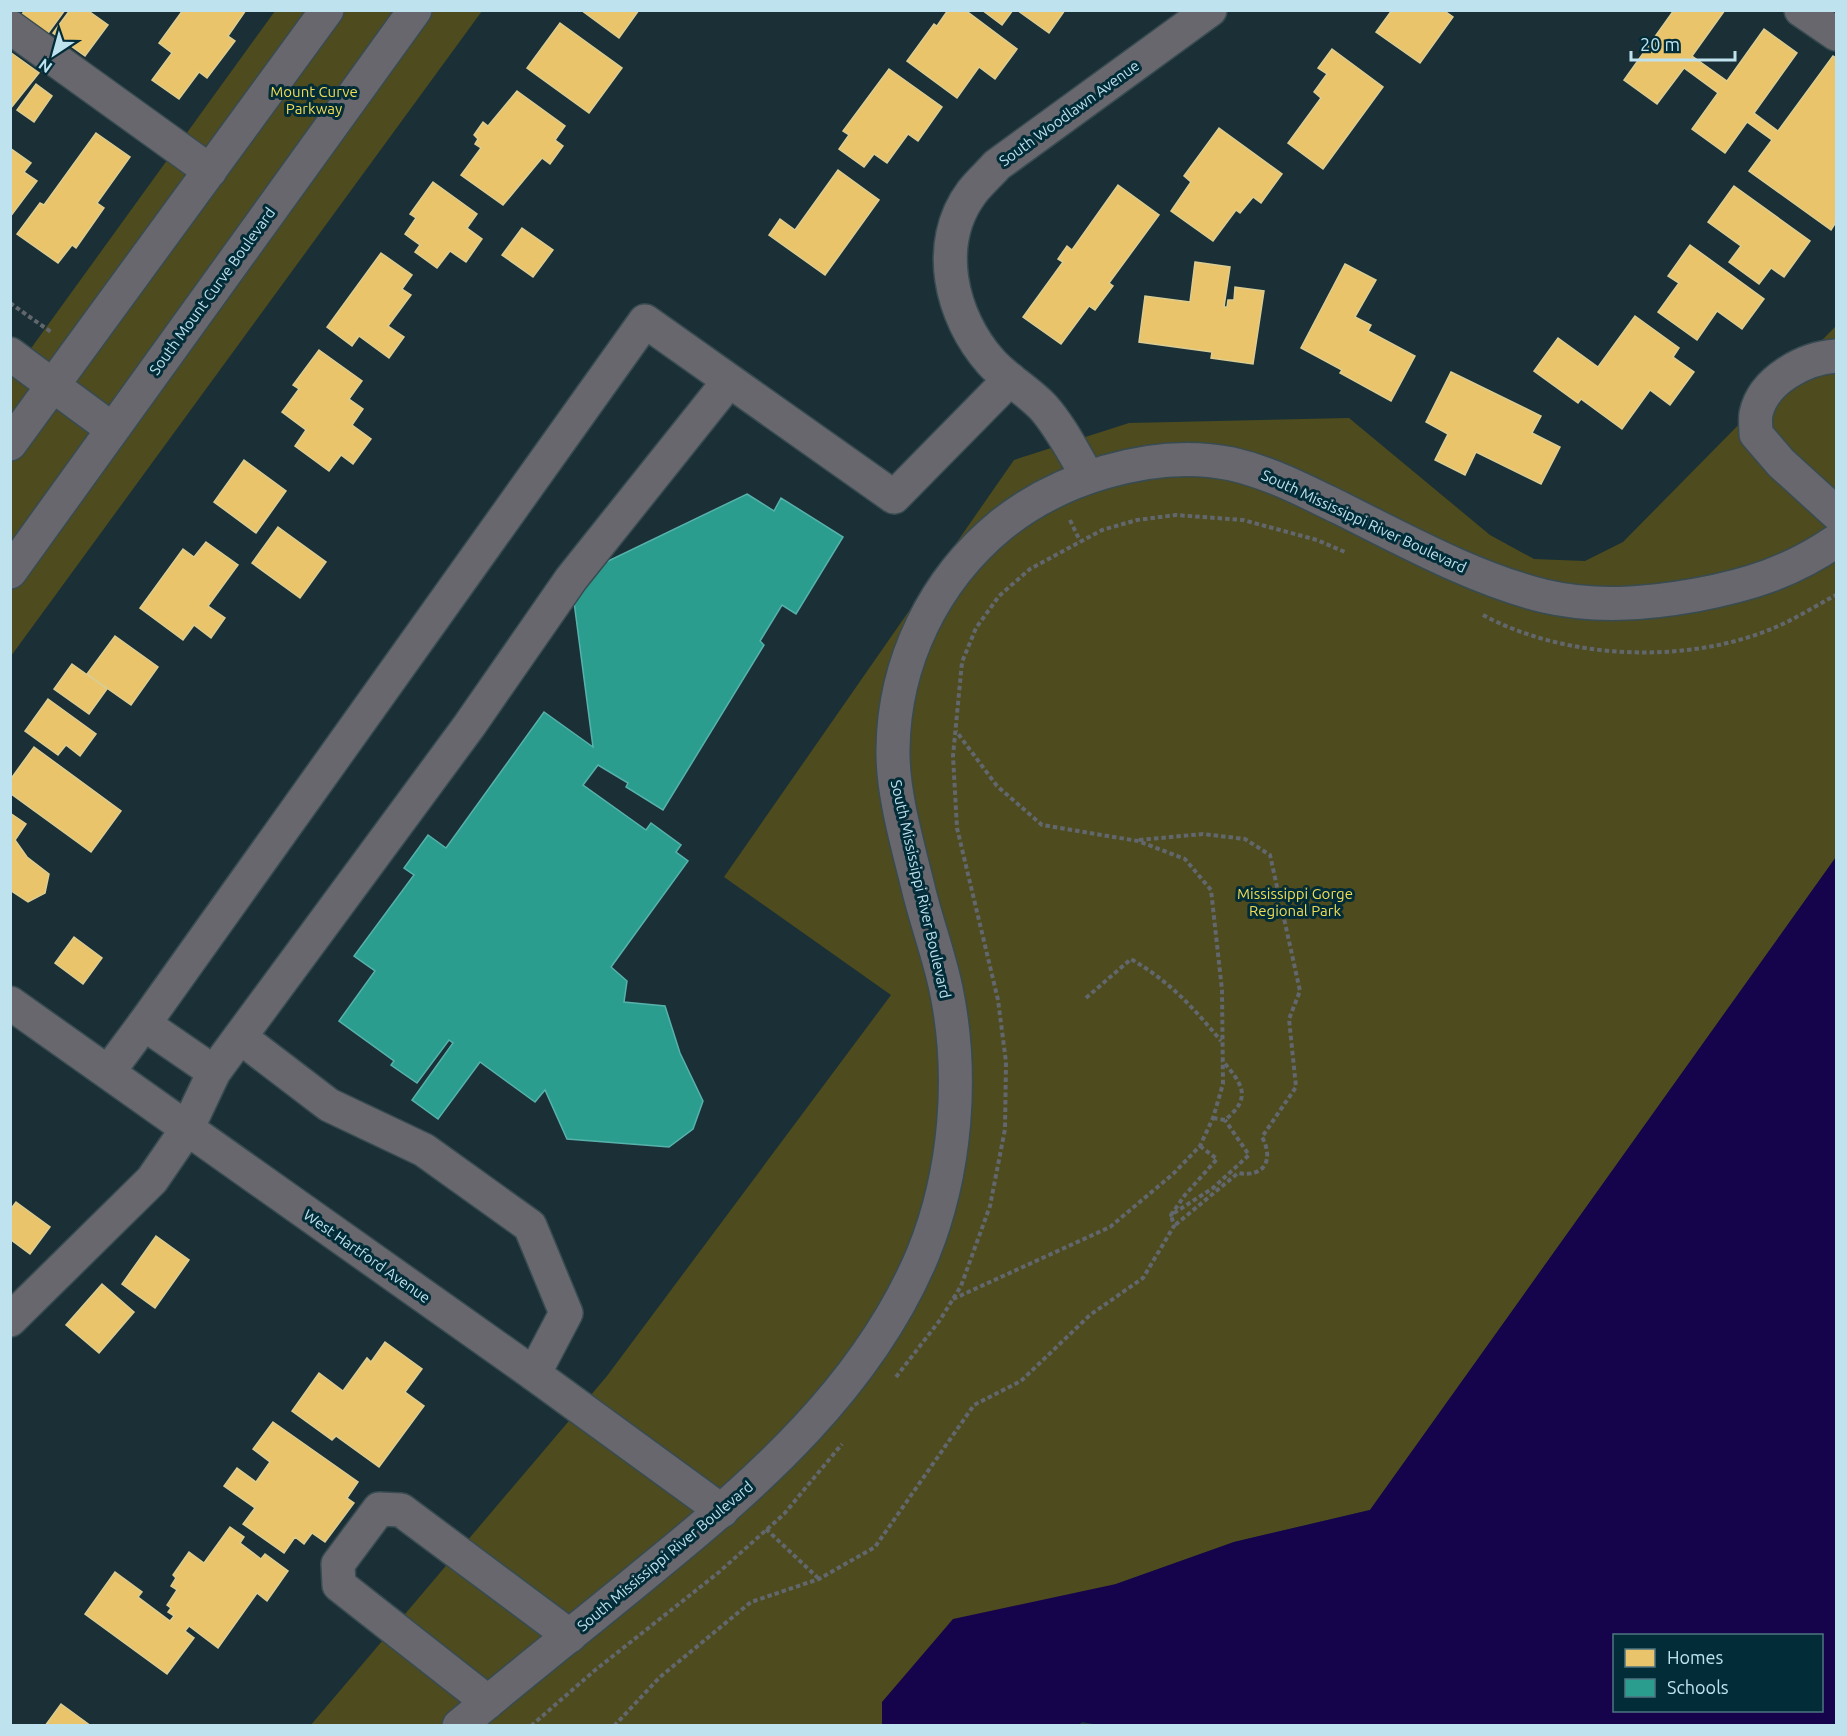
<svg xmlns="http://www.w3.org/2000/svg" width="1847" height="1736" font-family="Ubuntu,sans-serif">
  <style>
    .green { fill: #4e4b1e }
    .water { fill: #15044b; fill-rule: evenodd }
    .homes { fill: #e9c46a; stroke: #dccd92; stroke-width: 1.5 }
    .schools { fill: #2a9d8f; stroke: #57b2ac; stroke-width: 1.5 }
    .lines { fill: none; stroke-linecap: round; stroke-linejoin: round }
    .minor-casing { stroke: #374b51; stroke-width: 36 }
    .path { stroke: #61676d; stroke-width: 4; stroke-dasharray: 4.5 3; stroke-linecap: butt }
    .minor { stroke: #67676d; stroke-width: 33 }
    .labels { text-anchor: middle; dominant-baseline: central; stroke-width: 6; stroke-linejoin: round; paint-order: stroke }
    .park-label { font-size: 15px; fill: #f0dd55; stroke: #012c38 }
    .street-label { font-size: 15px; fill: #bfe2ef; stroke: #012c38 }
  </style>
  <rect width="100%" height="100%" fill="#1a3036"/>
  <g class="green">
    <path d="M275 11H482L11 656V376Z"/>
    <path d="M1836 326V857L1370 1510 1234 1542 1116 1584 883 1702 882 1725 310 1726 607 1376 891 995 724 877 1014 460 1129 423 1349 418 1490 535 1534 559 1585 561 1623 542Z"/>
  </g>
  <path class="water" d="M1836 857V1725L1104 1726 1082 1722 1077 1726 882 1725V1702L953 1619 1116 1584 1234 1542 1370 1510ZM1614 1636H1822V1710H1614Z"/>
  <g class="homes">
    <path d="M25 10H65L46 36 20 17Z"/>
    <path d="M70 10H87L108 25 85 56 53 33Z"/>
    <path d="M183 10H246L228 36 235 41 207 78 199 72 179 99 152 80 172 53 159 43Z"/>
    <path d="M581 10H639L619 38Z"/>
    <path d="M948 10H965L1017 49 995 79 979 67 957 98 907 61 934 24 937 26Z"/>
    <path d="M982 10H1013L1002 25Z"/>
    <path d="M1017 10H1065L1049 33Z"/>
    <path d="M1392 10H1443L1453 17 1420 63 1376 32Z"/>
    <path d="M1674 10H1725L1692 56 1727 81 1764 29 1797 53 1754 113 1778 131 1833 56 1836 58V222L1831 230 1749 171 1772 140 1747 122 1725 153 1692 129 1718 93 1684 68 1657 104 1624 80Z"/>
    <path d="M560 23 622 68 589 113 527 68Z"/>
    <path d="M1332 49 1383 87 1323 169 1288 143 1321 98 1314 92 1327 74 1318 68Z"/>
    <path d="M10 52 39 73 10 109Z"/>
    <path d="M889 69 942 107 918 141 908 134 887 163 874 154 864 167 839 149 849 135 843 131Z"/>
    <path d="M36 84 52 96 34 122 17 110Z"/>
    <path d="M517 91 565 126 555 140 563 146 550 164 542 158 503 205 461 175 481 148 475 144 478 139 474 135 483 122 488 126Z"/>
    <path d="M1219 128 1282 174 1261 203 1253 197 1240 213 1236 210 1213 241 1171 211 1191 182 1184 176Z"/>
    <path d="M96 133 130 157 97 203 104 208 76 248 72 245 58 263 17 234 40 203 44 205Z"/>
    <path d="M10 148 31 163 24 172 37 181 10 217Z"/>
    <path d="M838 170 879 200 825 275 769 235 780 219 795 230Z"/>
    <path d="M433 182 477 214 467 228 482 239 466 262 450 251 437 268 415 252 420 245 405 234 416 218 410 214Z"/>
    <path d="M1118 185 1159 215 1109 283 1113 286 1095 310 1089 306 1061 344 1023 317 1063 262 1058 259 1067 246 1072 250Z"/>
    <path d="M1734 186 1810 241 1784 277 1771 268 1759 284 1729 262 1741 246 1708 222Z"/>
    <path d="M522 228 553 250 533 277 502 255Z"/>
    <path d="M1690 245 1764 299 1742 329 1717 311 1697 340 1658 312 1679 283 1668 276Z"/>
    <path d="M381 253 412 275 402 289 411 295 388 326 404 337 389 358 359 336 352 346 327 327Z"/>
    <path d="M1195 262 1230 267 1224 307H1227L1228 300H1234L1235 287 1264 291 1253 364 1211 358 1212 352 1139 342 1145 296 1190 302Z"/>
    <path d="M1345 264 1376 280 1355 317 1371 325 1368 331 1415 356 1391 401 1340 373 1342 370 1301 348Z"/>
    <path d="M1635 316 1679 348 1673 357 1694 372 1670 405 1650 390 1622 429 1581 399 1578 403 1534 371 1558 338 1598 367Z"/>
    <path d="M319 350 362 381 349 399 363 409 352 425 371 439 353 464 341 455 329 471 295 446 306 430 282 412 299 389 293 385Z"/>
    <path d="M1451 372 1541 416 1532 433 1560 447 1541 484 1476 452 1465 475 1435 460 1448 434 1426 422Z"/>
    <path d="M244 460 286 491 256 533 214 502Z"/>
    <path d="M278 527 326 562 300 598 252 563Z"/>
    <path d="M206 542 238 565 208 606 225 618 211 638 194 625 183 640 140 608 183 549 194 557Z"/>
    <path d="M115 636 158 667 131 705 87 674Z"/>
    <path d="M72 664 107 689 89 714 54 689Z"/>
    <path d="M48 699 96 734 80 756 66 745 58 755 25 731Z"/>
    <path d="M34 747 121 811 91 852 10 793V780Z"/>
    <path d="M10 813 26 824 15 840 27 857 49 874 45 893 28 902 10 890Z"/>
    <path d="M74 937 102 958 83 984 55 963Z"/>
    <path d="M16 1202 50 1227 30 1254 10 1239V1210Z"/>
    <path d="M156 1236 189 1260 155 1308 122 1284Z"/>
    <path d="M102 1284 134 1312 99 1353 66 1325Z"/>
    <path d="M385 1342 422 1369 405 1392 424 1406 379 1467 336 1436 332 1440 292 1411 319 1373 343 1391 367 1358 371 1362Z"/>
    <path d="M273 1422 358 1482 347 1498 354 1503 325 1542 312 1533 304 1544 295 1537 284 1553 243 1524 255 1508 224 1486 237 1468 256 1482 270 1462 253 1449Z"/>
    <path d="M230 1527 244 1537 240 1543 261 1559 265 1554 288 1571 267 1601 257 1593 218 1648 189 1626 185 1631 194 1638 167 1674 85 1614 115 1572 142 1592 138 1597 170 1621 174 1616 168 1612 171 1608 167 1605 177 1590 171 1586 176 1578 173 1575 189 1552 204 1563Z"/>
    <path d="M61 1704 91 1726H45Z"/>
  </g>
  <path class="schools" d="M747 494 774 511 781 498 843 537 796 614 782 605 760 641 764 645 663 810 626 787 628 783 598 765 583 785 646 830 651 823 681 845 676 852 688 861 611 967 627 981 624 1002 665 1006 680 1053 703 1101 693 1129 669 1147 567 1139 545 1090 535 1102 480 1062 438 1119 412 1100 453 1043 449 1040 417 1083 391 1065 394 1061 339 1021 375 971 354 956 414 875 404 868 428 835 446 848 544 712 593 747 571 579Z"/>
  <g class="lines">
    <defs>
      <g id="minor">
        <path d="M1801 10 1836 34"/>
        <path d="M10 27 210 171"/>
        <path d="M10 354 112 429"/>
        <path d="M1836 356C1805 358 1763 380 1756 414 1755 420 1756 428 1756 434L1781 463 1836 513"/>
        <path d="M10 444 327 10"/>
        <path d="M1088 477C1074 454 1061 427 1043 407 1027 390 1006 379 991 362 951 317 933 244 972 192 980 182 989 174 997 165L1210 10"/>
        <path d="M10 572 415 10"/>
        <path d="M10 1003 534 1374 722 1511"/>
        <path d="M240 1037 329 1105 424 1150 530 1226 566 1313 534 1374"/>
        <path d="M109 1071 144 1024"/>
        <path d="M214 1072 144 1024 645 321 894 497 1010 379"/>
        <path d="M10 1320 152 1180 187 1129 214 1072 469 726 571 579 729 381"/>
        <path d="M488 1702 339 1585 338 1564 379 1509 401 1510 570 1636"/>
        <path d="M459 1726C522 1673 587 1622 650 1570 758 1482 868 1386 923 1254 956 1173 964 1075 946 989 939 955 926 921 918 887 908 846 892 792 893 749 894 662 934 580 1001 525 1032 500 1067 483 1105 472 1146 460 1189 455 1232 464 1271 473 1305 491 1340 508 1404 540 1475 579 1544 596 1595 608 1646 604 1696 595 1749 585 1791 572 1836 541"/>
      </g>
    </defs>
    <use href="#minor" class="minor-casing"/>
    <g class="path">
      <path d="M10 303 51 332"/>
      <path d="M1070 520 1080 541"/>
      <path d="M1483 615C1566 660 1689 665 1776 627 1797 618 1817 605 1836 595"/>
      <path d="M1139 840 1203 834 1245 839 1270 855 1300 991 1289 1019 1296 1087 1262 1137C1274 1159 1265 1178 1238 1173L1174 1226"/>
      <path d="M1086 998 1131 959C1170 982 1192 1006 1221 1041"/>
      <path d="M1213 1118 1225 1120C1253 1097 1242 1084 1222 1060"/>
      <path d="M1200 1146 1217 1159 1185 1195 1171 1215 1213 1188 1249 1155 1225 1120"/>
      <path d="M953 1299 1110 1227 1173 1174 1200 1146 1213 1118 1223 1084 1222 990 1211 890 1185 859 1138 841 1042 825 997 786 956 731"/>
      <path d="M896 1377 940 1320 961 1286 990 1206 1005 1129 1006 1062 998 1000 957 828 953 756 962 662 976 628 999 596 1030 569 1102 530 1137 520 1176 515 1243 520 1317 540 1345 552"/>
      <path d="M766 1529 819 1579"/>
      <path d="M531 1726 594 1671 718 1573 784 1514 842 1444"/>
      <path d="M614 1726 660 1677 751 1602 819 1579 875 1547 974 1405 1021 1381 1090 1315 1143 1278 1174 1226 1171 1215"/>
    </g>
    <use href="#minor" class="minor"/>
  </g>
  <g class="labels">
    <g class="park-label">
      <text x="314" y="91">Mount Curve<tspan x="314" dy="17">Parkway</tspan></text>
      <text x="1295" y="893">Mississippi Gorge<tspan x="1295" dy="17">Regional Park</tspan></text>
    </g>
    <g class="street-label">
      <text transform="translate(1069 113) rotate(-36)">South Woodlawn Avenue</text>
      <text transform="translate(212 291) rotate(-54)">South Mount Curve Boulevard</text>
      <text transform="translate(1364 521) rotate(25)">South Mississippi River Boulevard</text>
      <text transform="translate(921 889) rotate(77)">South Mississippi River Boulevard</text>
      <text transform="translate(367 1256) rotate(35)">West Hartford Avenue</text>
      <text transform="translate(665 1556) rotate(-40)">South Mississippi River Boulevard</text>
    </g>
  </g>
  <rect width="1847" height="1736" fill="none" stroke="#bfe2ef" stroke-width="24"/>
  <rect x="1613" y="1634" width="210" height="78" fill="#012c38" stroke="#4d7581" stroke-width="1.5"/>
  <rect x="1625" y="1649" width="30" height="18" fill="#e9c46a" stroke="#4d7581" stroke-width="1.5"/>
  <text x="1667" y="1664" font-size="18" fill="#bfe2ef">Homes</text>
  <rect x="1625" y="1679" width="30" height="18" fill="#2a9d8f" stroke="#4d7581" stroke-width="1.5"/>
  <text x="1667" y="1694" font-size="18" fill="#bfe2ef">Schools</text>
  <g transform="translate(54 54) rotate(216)" stroke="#012c38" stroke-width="4.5" paint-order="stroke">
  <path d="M0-4.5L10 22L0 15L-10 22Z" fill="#bfe2ef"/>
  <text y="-9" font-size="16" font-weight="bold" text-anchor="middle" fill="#bfe2ef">N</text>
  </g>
  <path d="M1631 51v9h104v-9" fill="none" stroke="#bfe2ef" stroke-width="3"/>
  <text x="1640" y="51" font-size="18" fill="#bfe2ef" stroke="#012c38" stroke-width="4.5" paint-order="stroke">20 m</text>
</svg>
